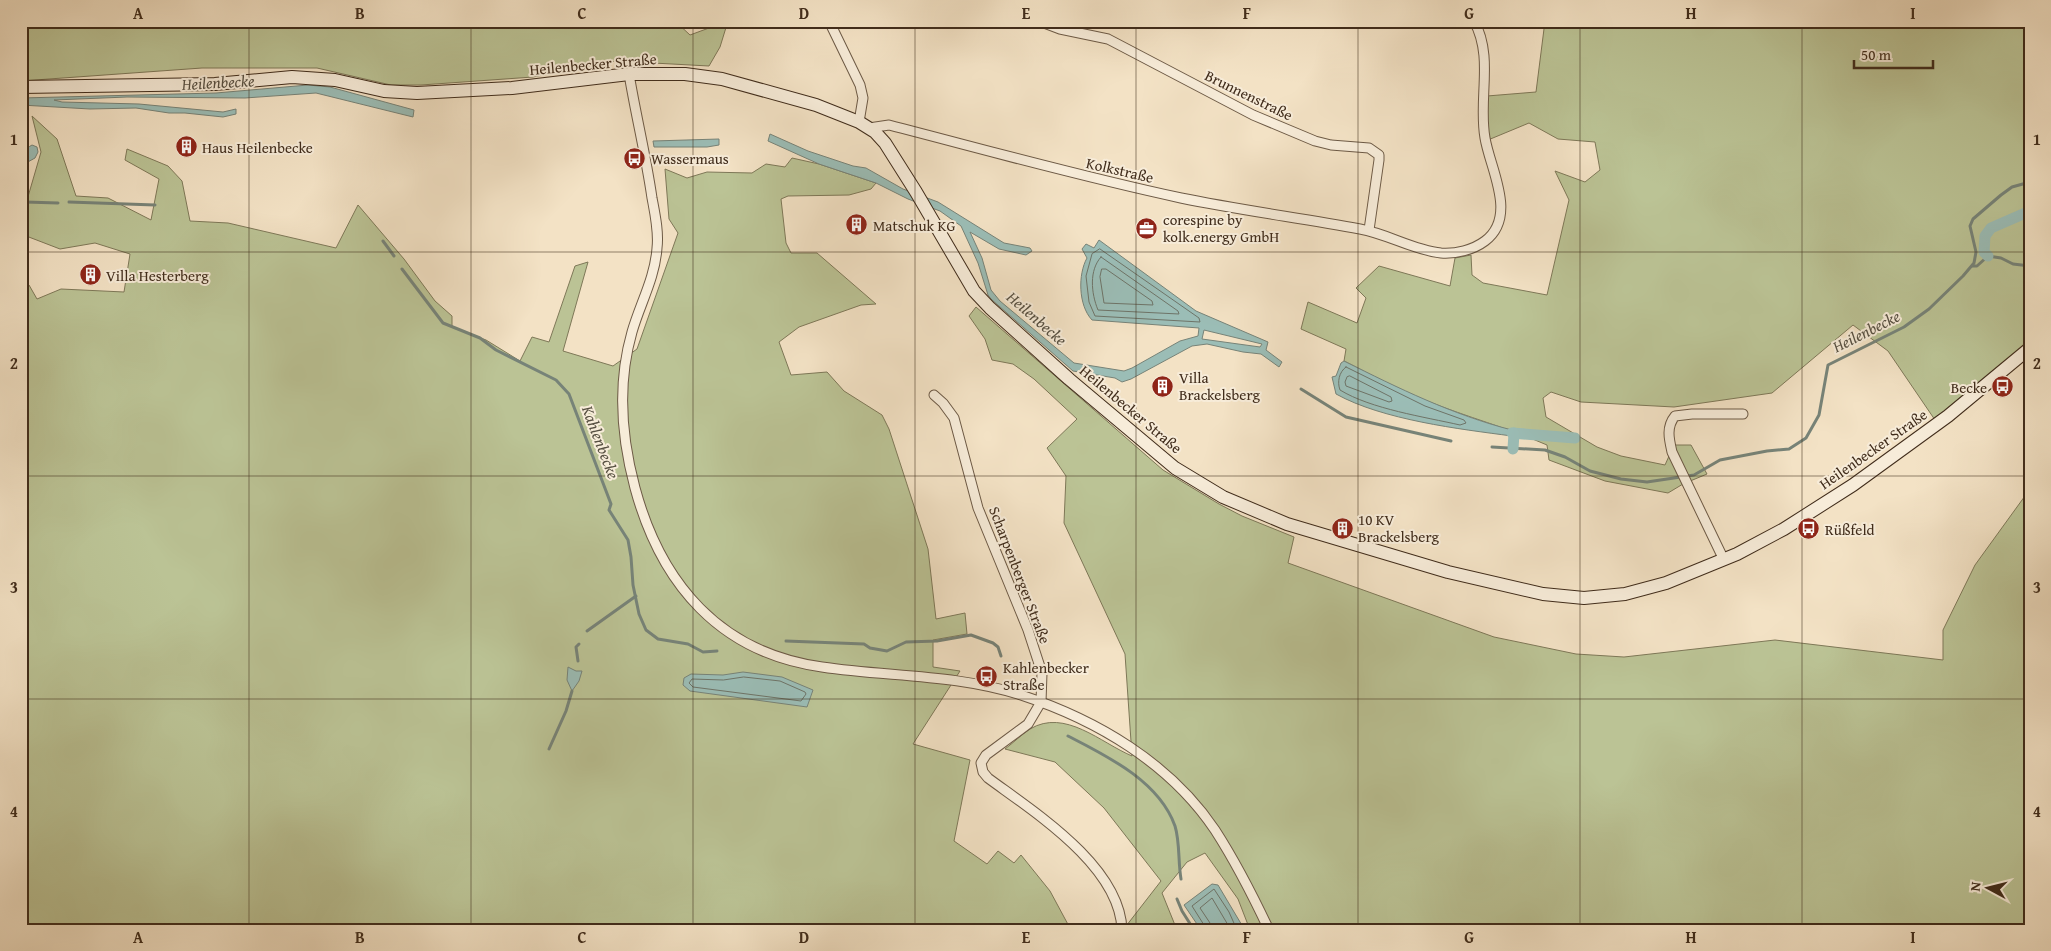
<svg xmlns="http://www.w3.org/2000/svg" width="2051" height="951" font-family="'Gentium Book Plus',serif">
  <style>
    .green { fill: #bbc395; stroke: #7e7858 }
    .water { fill: #9bbdb6; stroke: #778378; fill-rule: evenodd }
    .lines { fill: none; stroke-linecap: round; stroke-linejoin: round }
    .shore { stroke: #6e7468; stroke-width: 1 }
    .stream { stroke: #778378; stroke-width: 3 }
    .canal { stroke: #9bbdb6; stroke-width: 11 }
    .minor-casing { stroke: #6d5a46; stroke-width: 11 }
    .secondary-casing { stroke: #402c1b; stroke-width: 14 }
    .minor { stroke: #f7ecd9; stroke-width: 9 }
    .secondary { stroke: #f7ecd9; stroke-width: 12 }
    .grid { fill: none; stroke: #402c1b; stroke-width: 1; stroke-opacity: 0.55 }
    .labels { text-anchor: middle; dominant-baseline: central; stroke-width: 4; stroke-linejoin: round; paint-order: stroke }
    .street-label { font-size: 15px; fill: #402c1b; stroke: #f7ecd9 }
    .poi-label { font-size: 15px; fill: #402c1b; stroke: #f7ecd9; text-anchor: start }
    .water-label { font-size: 16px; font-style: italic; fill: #575042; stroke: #f7ecd9 }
    .neatline { fill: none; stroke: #402c1b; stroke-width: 2 }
    .grid-label { font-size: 16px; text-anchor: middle; font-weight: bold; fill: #402c1b }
  </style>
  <rect width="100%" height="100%" fill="#f3e2c5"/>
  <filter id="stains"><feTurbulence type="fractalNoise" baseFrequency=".004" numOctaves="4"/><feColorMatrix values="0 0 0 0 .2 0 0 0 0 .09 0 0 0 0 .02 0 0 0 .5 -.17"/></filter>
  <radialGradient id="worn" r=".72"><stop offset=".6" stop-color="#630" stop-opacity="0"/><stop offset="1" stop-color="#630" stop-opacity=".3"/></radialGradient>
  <g class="green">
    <path d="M21 21H675L690 35 728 21 720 47 709 66 616 61 533 77 421 85H391L317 68H202L21 81Z"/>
    <path d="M1545 21H2030V342L1935 420 1888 351 1853 325 1772 393 1674 407 1581 402 1551 392 1543 398 1546 417 1597 447 1621 456 1665 465 1674 445H1691L1707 474 1683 484 1668 493 1605 481 1549 460 1547 445C1508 428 1467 417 1427 401 1399 390 1372 375 1344 361L1346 349 1301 329 1308 302 1357 323 1366 298 1356 288 1379 266 1450 286 1455 258 1471 255 1472 275 1483 283 1547 295 1569 200 1555 171 1585 182 1600 170 1595 142 1558 139 1529 123 1488 140 1487 96 1536 92Z"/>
    <path d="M32 116 57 139 76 196 108 198 151 220 159 179 125 160 127 149 168 166 182 181 190 221 228 223 336 248 358 205 404 259 435 301 452 316V327L486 340 520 361 532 337 549 342 575 266 588 262 563 351 613 366 637 349 678 233 669 219 665 169 687 178 707 172 752 173 766 164 785 167 792 158 819 164 876 183 871 189 849 195 788 196 781 199 786 243 791 253H817L876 304 861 305 799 327 779 342 791 375 827 372 844 391 882 415 889 429 928 549 936 619 965 613 967 634 933 640V667L960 671 913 744 970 760 954 841 987 864 998 851 1014 863 1021 855 1050 891 1071 930H21V337H24L21 331V279L29 285 37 299 61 289 124 292 130 254 95 243 60 249 21 234V208L25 207 41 152Z"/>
    <path d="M976 307 1163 470 1219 504 1242 516 1294 537 1288 563 1494 637 1576 654 1624 657 1775 640 1943 660V630L1975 565 2030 489V930H1250L1238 899 1205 853 1187 862 1162 893 1177 930H1123L1161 881 1104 808 1055 762 1005 749C1013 743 1021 735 1030 729 1065 708 1101 743 1132 756L1125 654 1064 523 1066 476 1047 448 1077 419 1034 379 1013 364 992 360 985 339 969 316Z"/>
  </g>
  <g class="water">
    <path d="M308 85 330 87 414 110 413 117 316 93 245 98 127 97 54 100 62 102 139 104 223 112 236 109V114L223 117 185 113H169L136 108 90 109 21 105V98L216 93Z"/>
    <path d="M770 134 808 151 853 166 866 168 903 189 938 202 1004 243 1030 248 1032 251 1026 255 999 249 970 232 982 258 991 290 1000 301 1074 363 1124 371 1132 368 1180 341 1198 336 1199 328 1092 320C1078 305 1078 274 1087 258L1082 249 1086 244 1094 248 1099 240 1196 311 1268 342 1266 350 1282 362 1279 367 1261 354 1243 352 1207 344 1192 346 1131 379 1122 382 1115 378 1073 371 991 299 988 295 978 263 961 226 940 211 908 199 876 183 819 164 768 141ZM1204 330 1262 344 1260 347 1202 339Z"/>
    <path d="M719 139V145L707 147H654L653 141Z"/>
    <path d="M32 145 37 147 38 152 35 158 26 163H22C20 156 26 148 32 145Z"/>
    <path d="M1344 361C1398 388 1453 415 1512 430V436C1459 429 1383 420 1336 394L1332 377 1336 376 1341 363Z"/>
    <path d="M568 667 576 671H582L579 681 572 691 567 680Z"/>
    <path d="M743 672 782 677 813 690 807 707 690 691 683 685 684 678 691 674 723 675Z"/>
    <path d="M1212 884 1218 885 1243 927 1238 930H1201L1184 905Z"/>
  </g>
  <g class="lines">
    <g class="shore">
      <path d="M1100 249 1199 318 1200 322 1095 316 1089 302 1086 276 1092 254Z"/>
      <path d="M1101 257 1178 311 1179 314 1098 310C1091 293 1089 270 1101 257Z"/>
      <path d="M1102 269H1106L1152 301 1153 305 1104 303 1100 277Z"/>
      <path d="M1346 367 1425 406 1464 420 1466 423 1460 425C1425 417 1371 409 1340 390 1337 382 1339 372 1346 367Z"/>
      <path d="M1350 376 1391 397 1392 401 1389 402 1346 386 1345 382 1347 377Z"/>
      <path d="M744 677 780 681 805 692 806 694 801 701 693 687 689 683 692 679 723 680Z"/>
      <path d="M1205 930 1204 925 1192 906 1214 889 1229 912 1237 930"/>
      <path d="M1211 930 1210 923 1200 908 1212 898 1231 930"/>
    </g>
    <g class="stream">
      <path d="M25 202 58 203"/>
      <path d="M69 202 155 205"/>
      <path d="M383 241 394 256"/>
      <path d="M1972 266H1977L1988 256 2001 258 2013 264 2030 266"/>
      <path d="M402 269 443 323 480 338 496 350 556 380 569 394 611 504 609 510 628 540 631 557 633 585 639 614 646 630 658 639 688 644 703 652 717 651"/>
      <path d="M1301 389 1346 417 1451 441"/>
      <path d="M1492 447 1545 450 1565 457 1590 471 1621 479 1647 482 1694 475 1720 460 1767 451 1789 449 1806 438 1819 415 1828 365 1904 327 1929 309 1963 276 1974 263 1976 252 1970 226 1973 219 2001 195 2012 187 2030 182"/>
      <path d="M587 631 636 596"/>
      <path d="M786 641 864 644 870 648 887 651 906 642 937 641 971 635 993 643 998 647 1001 656"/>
      <path d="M578 661 576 647 579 644"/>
      <path d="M1068 736C1107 756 1159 781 1175 826 1180 842 1178 862 1181 879"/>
      <path d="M549 749 566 711 572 691"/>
      <path d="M1177 899 1182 911 1194 930"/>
    </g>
    <g class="canal">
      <path d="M1988 256 1984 252 1985 236 1991 228 2030 211"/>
      <path d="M1512 433 1575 438"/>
      <path d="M1513 449 1514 433"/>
    </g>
    <defs>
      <g id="minor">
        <path d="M829 21 860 85 863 98 859 122"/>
        <path d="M1039 21 1060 29 1108 39 1253 115 1315 141 1331 145 1369 148 1379 155V160L1369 230"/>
        <path d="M629 74C636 116 646 156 652 198 655 214 659 232 657 248 655 278 640 304 632 332 617 384 621 436 635 488 661 584 720 653 822 667 890 677 955 674 1021 695 1097 720 1170 763 1215 830 1235 861 1253 896 1269 930"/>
        <path d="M869 128 889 125C986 150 1082 177 1181 198 1240 210 1300 218 1360 229 1388 234 1413 250 1441 253 1456 254 1473 250 1485 241 1518 216 1490 169 1485 138 1478 99 1494 57 1474 21"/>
        <path d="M934 395 943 403 954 418 978 508 1028 630 1042 673 1041 702 1028 724 986 755 981 763 983 772 988 778C1034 812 1120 866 1122 930"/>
        <path d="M1724 560 1672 452C1669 439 1666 427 1675 416L1692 414H1743"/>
      </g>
      <path id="secondary" d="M21 87 215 84 292 77 335 80 384 91 417 93 512 88 629 74H685L722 79 816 105 859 122 875 132 885 143 916 192 974 291 990 308 1069 379 1175 468 1223 497 1287 524 1448 572 1543 594 1584 598 1625 594 1666 583 1737 554 1784 529 1853 485 1948 416 2030 348"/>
    </defs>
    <use href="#minor" class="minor-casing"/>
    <use href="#secondary" class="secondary-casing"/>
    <use href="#minor" class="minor"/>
    <use href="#secondary" class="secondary"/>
  </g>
  <path class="grid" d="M249 21V930M471 21V930M693 21V930M915 21V930M1136 21V930M1358 21V930M1580 21V930M1802 21V930M21 252H2030M21 476H2030M21 699H2030"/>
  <defs>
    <symbol id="building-disc" viewBox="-11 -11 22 22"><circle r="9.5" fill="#8f2418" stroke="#f7ecd9"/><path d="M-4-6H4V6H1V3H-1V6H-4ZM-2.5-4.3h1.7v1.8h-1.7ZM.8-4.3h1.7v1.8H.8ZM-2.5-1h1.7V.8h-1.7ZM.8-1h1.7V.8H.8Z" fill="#fff"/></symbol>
    <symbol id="bus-disc" viewBox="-11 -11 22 22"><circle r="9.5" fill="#8f2418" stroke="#f7ecd9"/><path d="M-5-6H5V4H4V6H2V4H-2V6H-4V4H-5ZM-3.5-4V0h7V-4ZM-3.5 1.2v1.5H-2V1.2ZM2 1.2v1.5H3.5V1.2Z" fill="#fff"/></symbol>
    <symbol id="office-disc" viewBox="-11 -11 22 22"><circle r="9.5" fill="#8f2418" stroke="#f7ecd9"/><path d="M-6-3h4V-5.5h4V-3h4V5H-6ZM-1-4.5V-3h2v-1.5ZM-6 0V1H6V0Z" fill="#fff"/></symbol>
  </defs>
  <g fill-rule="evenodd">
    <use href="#building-disc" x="174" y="134" width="25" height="25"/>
    <use href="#bus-disc" x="622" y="146" width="25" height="25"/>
    <use href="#building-disc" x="844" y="212" width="25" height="25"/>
    <use href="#office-disc" x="1134" y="216" width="25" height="25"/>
    <use href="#building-disc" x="78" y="262" width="25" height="25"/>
    <use href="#building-disc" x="1150" y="374" width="25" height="25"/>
    <use href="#bus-disc" x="1990" y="374" width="25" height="25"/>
    <use href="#building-disc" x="1330" y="516" width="25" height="25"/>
    <use href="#bus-disc" x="1796" y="516" width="25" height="25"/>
    <use href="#bus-disc" x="974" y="664" width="25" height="25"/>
  </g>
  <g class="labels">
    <g class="street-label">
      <text transform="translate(593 64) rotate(-5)">Heilenbecker Straße</text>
      <text transform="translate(1249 95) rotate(26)">Brunnenstraße</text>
      <text transform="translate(1120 170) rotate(13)">Kolkstraße</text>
      <text transform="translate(1131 409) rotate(40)">Heilenbecker Straße</text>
      <text transform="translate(1873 449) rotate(-35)">Heilenbecker Straße</text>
      <text transform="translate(1020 575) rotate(69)">Scharpenberger Straße</text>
    </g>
    <g class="poi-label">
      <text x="202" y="147">Haus Heilenbecke</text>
      <text x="651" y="158">Wassermaus</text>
      <text x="1163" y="219">corespine by<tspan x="1163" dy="17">kolk.energy GmbH</tspan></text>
      <text x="873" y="225">Matschuk KG</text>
      <text x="106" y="275">Villa Hesterberg</text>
      <text x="1179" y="377">Villa<tspan x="1179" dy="17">Brackelsberg</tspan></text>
      <text x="1987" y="387" text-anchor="end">Becke</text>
      <text x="1358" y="519">10 KV<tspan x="1358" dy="17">Brackelsberg</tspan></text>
      <text x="1825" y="529">Rüßfeld</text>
      <text x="1003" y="667">Kahlenbecker<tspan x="1003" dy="17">Straße</tspan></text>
    </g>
    <g class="water-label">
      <text transform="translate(218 82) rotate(-3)">Heilenbecke</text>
      <text transform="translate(1037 318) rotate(41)">Heilenbecke</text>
      <text transform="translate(1866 331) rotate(-27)">Heilenbecke</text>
      <text transform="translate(601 442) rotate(69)">Kahlenbecke</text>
    </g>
  </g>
  <rect width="2051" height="951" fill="none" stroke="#f3e2c5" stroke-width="55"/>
  <g transform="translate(1988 888) rotate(277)" stroke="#f7ecd9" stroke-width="4" paint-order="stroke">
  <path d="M0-4L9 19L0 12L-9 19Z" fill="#402c1b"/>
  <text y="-8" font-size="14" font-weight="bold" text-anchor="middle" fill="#402c1b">N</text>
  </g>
  <path d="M1854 60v8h79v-8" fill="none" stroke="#402c1b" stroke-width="2.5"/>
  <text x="1861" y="60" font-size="15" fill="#402c1b" stroke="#f7ecd9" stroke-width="4" paint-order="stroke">50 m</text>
  <rect x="28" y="28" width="1996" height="896" class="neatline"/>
  <g class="grid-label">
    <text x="138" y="19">A</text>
    <text x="360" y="19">B</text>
    <text x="582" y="19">C</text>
    <text x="804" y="19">D</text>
    <text x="1026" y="19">E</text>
    <text x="1247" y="19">F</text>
    <text x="1469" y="19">G</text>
    <text x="1691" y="19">H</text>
    <text x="1913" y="19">I</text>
    <text x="14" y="145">1</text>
    <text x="2037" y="145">1</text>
    <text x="14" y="369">2</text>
    <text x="2037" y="369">2</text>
    <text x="14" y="593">3</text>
    <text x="2037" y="593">3</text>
    <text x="14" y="817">4</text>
    <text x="2037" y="817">4</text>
    <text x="138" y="943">A</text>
    <text x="360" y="943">B</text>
    <text x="582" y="943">C</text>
    <text x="804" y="943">D</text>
    <text x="1026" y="943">E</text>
    <text x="1247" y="943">F</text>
    <text x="1469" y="943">G</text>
    <text x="1691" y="943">H</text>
    <text x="1913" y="943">I</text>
  </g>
  <rect width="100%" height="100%" filter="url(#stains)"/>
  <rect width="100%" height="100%" fill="url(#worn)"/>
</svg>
